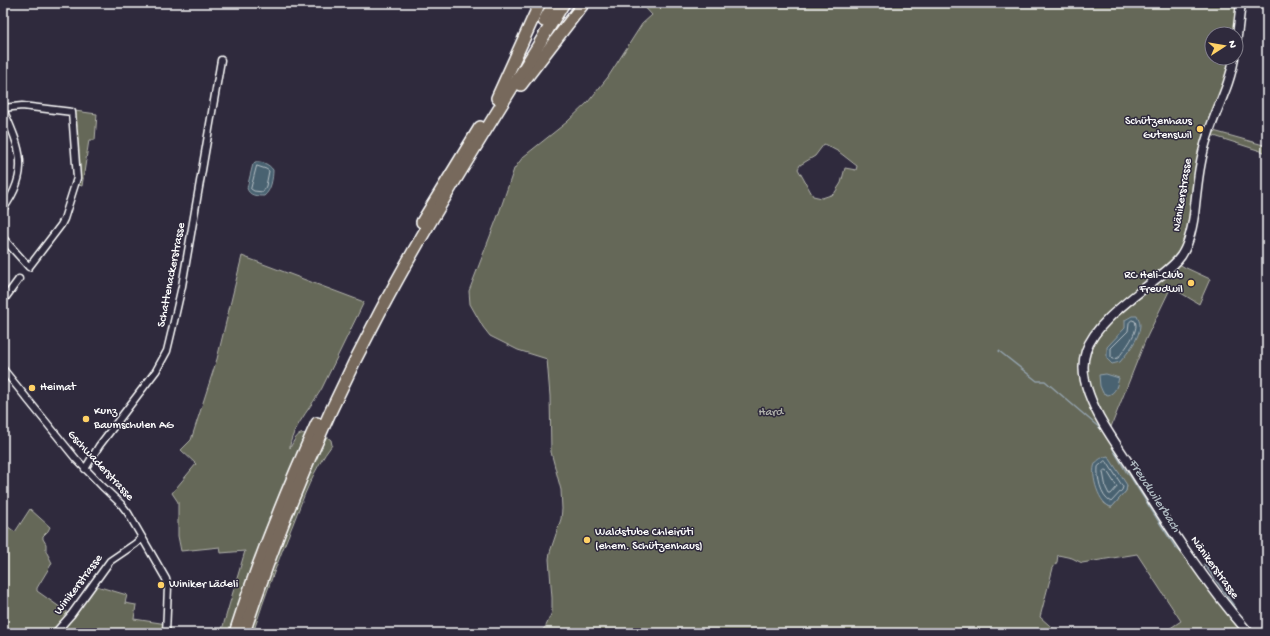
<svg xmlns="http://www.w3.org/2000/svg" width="1270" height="636" font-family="'Gochi Hand',sans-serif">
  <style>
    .green { fill: #656758; stroke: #b2b3ac; fill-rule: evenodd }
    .water { fill: #496271; stroke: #92a1aa }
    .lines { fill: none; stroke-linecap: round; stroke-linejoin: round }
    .shore { stroke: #b6c0c6; stroke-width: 1 }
    .stream { stroke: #92a1aa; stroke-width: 1.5 }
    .street-casing { stroke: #fff; stroke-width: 9 }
    .secondary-casing { stroke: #fff; stroke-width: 11 }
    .highway-casing { stroke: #fff; stroke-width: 14 }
    .street { stroke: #2f2a3d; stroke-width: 6 }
    .secondary { stroke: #2f2a3d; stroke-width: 8 }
    .highway { stroke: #77695c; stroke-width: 11 }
    .poi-dot { fill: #ffd166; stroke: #2f2a3d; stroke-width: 1.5 }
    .labels { text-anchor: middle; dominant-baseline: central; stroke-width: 3; stroke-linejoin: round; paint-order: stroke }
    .poi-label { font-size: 12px; fill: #fff; stroke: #2f2a3d; text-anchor: start }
    .street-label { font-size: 12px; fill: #fff; stroke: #2f2a3d }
    .park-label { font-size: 12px; fill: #b2b3ac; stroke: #2f2a3d }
    .water-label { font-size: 13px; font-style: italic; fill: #adb8bf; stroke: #2f2a3d }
  </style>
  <rect width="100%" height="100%" fill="#2f2a3d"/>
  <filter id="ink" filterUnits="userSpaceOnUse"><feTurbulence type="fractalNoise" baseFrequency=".025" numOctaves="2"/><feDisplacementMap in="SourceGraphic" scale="8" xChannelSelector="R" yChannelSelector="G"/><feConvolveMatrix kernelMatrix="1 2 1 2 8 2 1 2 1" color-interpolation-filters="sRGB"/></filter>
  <g filter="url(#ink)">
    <g class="green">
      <path d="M641 3H1241L1236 34H1212V58H1234L1210 130 1267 146V153L1208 134 1193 222 1176 262 1184 267 1210 279 1199 304 1171 287 1145 341 1109 432 1149 495 1244 627 1239 633H1172L1169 629 1181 621 1137 554 1082 563 1072 558 1058 555 1057 562 1053 568 1040 617 1058 633H540L546 626 552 612V598L549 559 550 552 561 519 562 509 561 490 551 452 550 396 547 359 518 350 490 336 483 327 470 304 469 291 499 213 514 169 523 157 567 122 588 102 608 77 642 24 652 15ZM824 144 839 152 857 166 856 170 845 168 841 183 834 194 822 198 813 196 798 169 800 165 815 156ZM1107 456 1127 486 1126 491 1112 507H1110L1104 503Z"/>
      <path d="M75 111 97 114 95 140H89L82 186 76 184Z"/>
      <path d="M242 256 364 302 322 388C314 403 289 432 290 448 294 441 297 431 307 434L231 633H221L245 551 221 553 220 547 181 551 178 536V502L172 493 196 464 181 450 191 440 217 359Z"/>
      <path d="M326 436 331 440 332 445C313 470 304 496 293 524 278 560 265 596 253 633H248L277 552 324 438Z"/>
      <path d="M30 509 50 527 48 531 43 536V539L46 544V551L52 563 37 588V591L71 615 93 585 127 595 125 603 136 605 134 619 167 624 166 633H3V523L15 532Z"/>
    </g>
    <g class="water">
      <path d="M255 162C261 161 269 164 273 170 273 178 271 191 264 196 257 196 249 196 247 188L253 164Z"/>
      <path d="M1132 316H1137C1138 319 1140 322 1140 325 1140 338 1128 352 1120 362L1112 364 1107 359V347L1125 328V320Z"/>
      <path d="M1106 374 1119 378C1117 385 1116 393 1108 395L1103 393 1100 386 1099 375Z"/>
      <path d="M1108 456 1127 485 1126 491 1112 507C1099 506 1090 474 1095 464 1098 459 1103 457 1108 456Z"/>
    </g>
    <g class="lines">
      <g class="shore">
        <path d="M257 166 266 169 269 171 266 186 263 192 254 191 251 189Z"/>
        <path d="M1132 320 1135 321C1140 331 1124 350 1118 358L1113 359 1111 357V348L1128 331 1129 323Z"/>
        <path d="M1105 461 1107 462 1123 487 1122 490 1111 502C1100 497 1097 477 1098 467Z"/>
        <path d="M1105 470 1107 471 1117 487 1111 494H1109L1106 488 1103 472Z"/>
      </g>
      <g class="stream">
        <path d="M999 351 1037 381H1045L1102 430"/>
        <path d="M1113 449 1127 473 1130 476 1161 525 1176 548 1181 552"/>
        <path d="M1204 564 1237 610"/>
      </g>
      <defs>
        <g id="street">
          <path d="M3 108 22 106 72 112 77 178 64 219 61 225 29 267 3 238"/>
          <path d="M3 109C20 148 31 171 3 209"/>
          <path d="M3 301 19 279"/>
          <path d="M3 369 76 459 102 486 121 504 128 513 166 579 168 587 166 633"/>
          <path d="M85 469 99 446 156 371 167 351 172 330 182 286 221 60"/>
          <path d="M55 633 71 615 110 561 135 544 142 538"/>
        </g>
        <g id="secondary">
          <path d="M1236 44 1241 3"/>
          <path d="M1234 58C1230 86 1216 109 1208 135 1199 161 1197 188 1194 215 1192 229 1189 244 1181 256 1174 266 1165 272 1156 279 1133 298 1095 323 1086 351 1081 366 1084 381 1089 394 1099 422 1118 446 1133 470 1169 527 1205 583 1249 633"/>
        </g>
        <g id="highway">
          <path d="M544 21 554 3"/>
          <path d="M521 85 584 3"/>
          <path d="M497 98 540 3"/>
          <path d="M422 222 480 127"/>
          <path d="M235 633C258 561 286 491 317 423"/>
          <path d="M244 633C280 522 325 415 380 312 436 206 502 106 564 3"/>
        </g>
      </defs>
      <use href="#street" class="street-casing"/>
      <use href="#secondary" class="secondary-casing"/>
      <use href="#highway" class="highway-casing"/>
      <use href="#street" class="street"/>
      <use href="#secondary" class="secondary"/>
      <use href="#highway" class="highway"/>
    </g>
  </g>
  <g class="poi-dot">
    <circle cx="1200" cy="129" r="4"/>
    <circle cx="1191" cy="283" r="4"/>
    <circle cx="32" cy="388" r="4"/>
    <circle cx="86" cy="419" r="4"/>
    <circle cx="587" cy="540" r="4"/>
    <circle cx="161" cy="585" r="4"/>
  </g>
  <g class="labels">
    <g class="poi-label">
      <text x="1192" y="122" text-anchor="end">Schützenhaus<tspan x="1192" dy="14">Gutenswil</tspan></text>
      <text x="1183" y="276" text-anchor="end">RC Heli-Club<tspan x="1183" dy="14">Freudwil</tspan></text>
      <text x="40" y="388">Heimat</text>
      <text x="94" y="412">Kunz<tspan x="94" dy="14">Baumschulen AG</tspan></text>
      <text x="595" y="533">Waldstube Chleirüti<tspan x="595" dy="14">(ehem. Schützenhaus)</tspan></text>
      <text x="169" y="585">Winiker Lädeli</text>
    </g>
    <g class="street-label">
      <text transform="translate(1183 195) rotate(-81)">Nänikerstrasse</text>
      <text transform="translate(172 275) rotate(-79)">Schattenackerstrasse</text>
      <text transform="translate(100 466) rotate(47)">Gschwaderstrasse</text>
      <text transform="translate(1214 568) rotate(54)">Nänikerstrasse</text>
      <text transform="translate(79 585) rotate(-53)">Winikerstrasse</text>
    </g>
    <g class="park-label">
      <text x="771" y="413">Hard</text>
    </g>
    <g class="water-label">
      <text transform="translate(1154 496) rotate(57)">Freudwilerbach</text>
    </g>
  </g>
  <rect width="1270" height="636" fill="none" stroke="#2f2a3d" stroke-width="16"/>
  <rect x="8" y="8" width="1254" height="620" fill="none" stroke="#fff" stroke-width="1.5" filter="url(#ink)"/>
  <g transform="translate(1224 46) rotate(78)"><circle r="19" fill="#2f2a3d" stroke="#827f8b"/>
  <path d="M0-3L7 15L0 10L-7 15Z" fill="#ffd166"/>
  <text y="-6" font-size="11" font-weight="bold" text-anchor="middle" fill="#ffffff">N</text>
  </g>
</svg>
